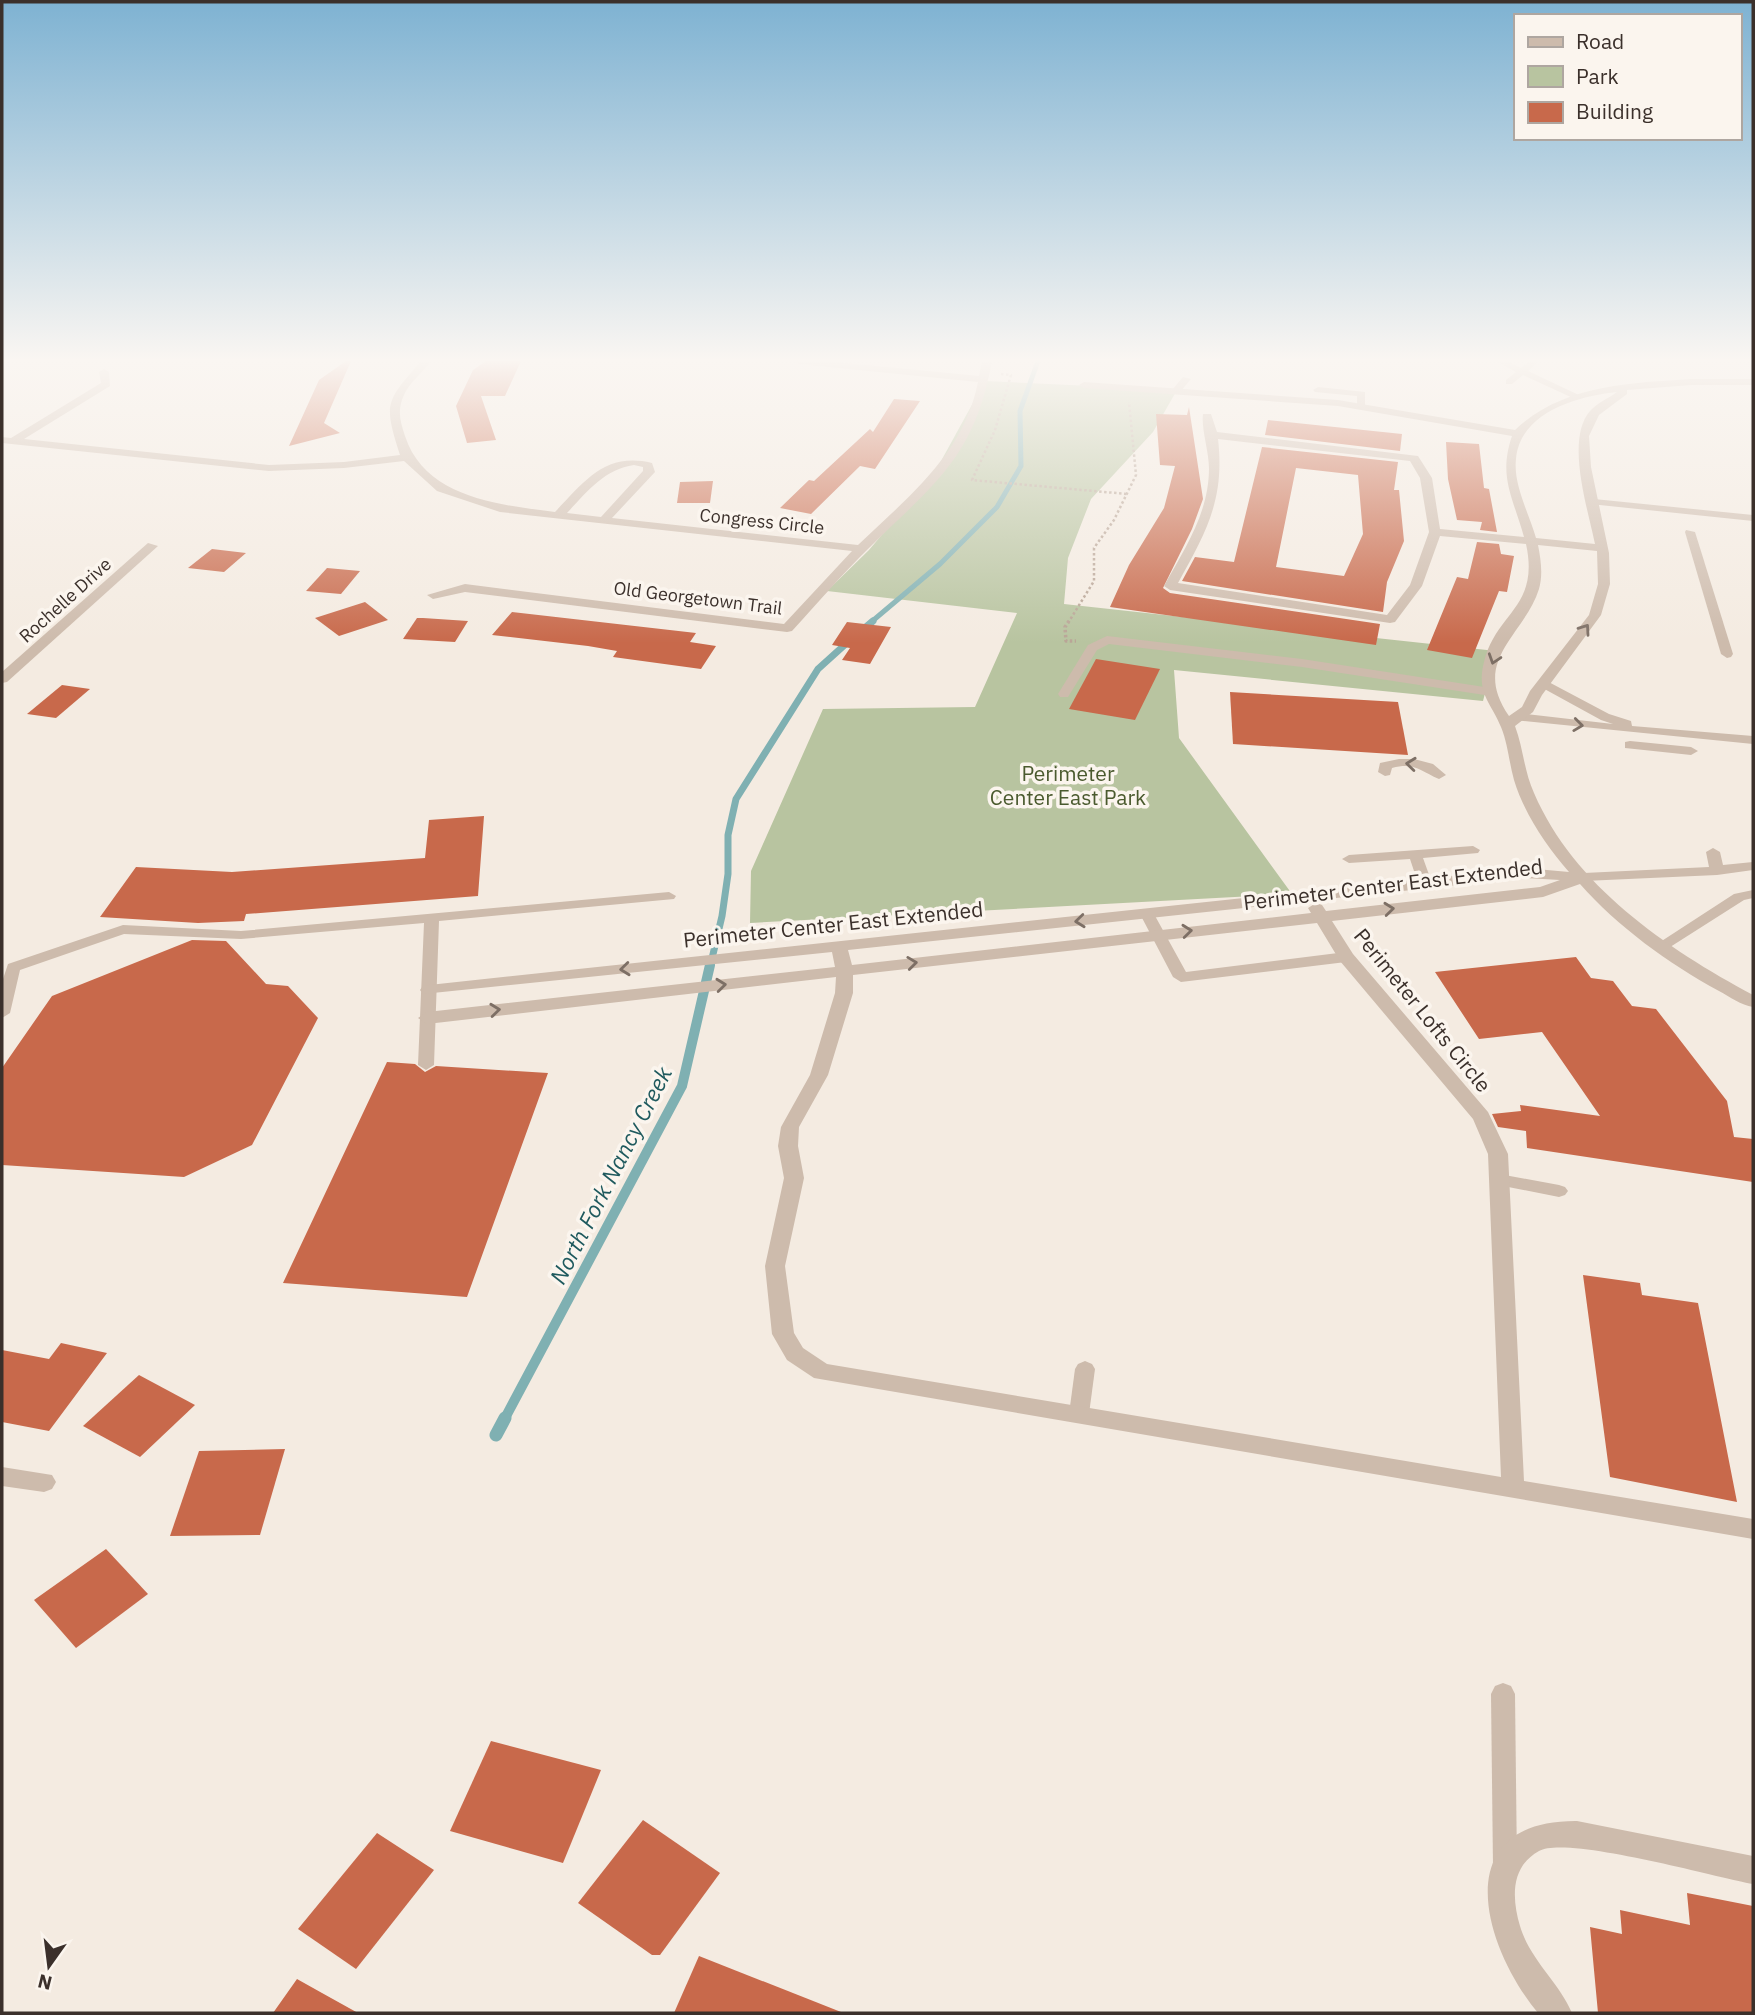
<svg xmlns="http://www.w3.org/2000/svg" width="1755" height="2015" font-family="'IBM Plex Sans',sans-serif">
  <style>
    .green { fill: #b8c4a0 }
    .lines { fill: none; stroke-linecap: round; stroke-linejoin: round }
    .stream-far3 { stroke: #7fb0b2; stroke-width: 5 }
    .stream-far2 { stroke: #7fb0b2; stroke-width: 7 }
    .stream-far1 { stroke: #7fb0b2; stroke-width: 10 }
    .stream { stroke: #7fb0b2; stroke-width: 13 }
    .building { fill: #c8694b; fill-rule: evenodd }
    .path-far1 { stroke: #b9a596; stroke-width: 2.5; stroke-dasharray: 2.5 2.5; stroke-linecap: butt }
    .path { stroke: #b9a596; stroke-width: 3.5; stroke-dasharray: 2.5 2.5; stroke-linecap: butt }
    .service { fill: #cdbbac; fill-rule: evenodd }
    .minor { fill: #cdbbac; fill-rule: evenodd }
    .oneway { stroke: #7d6f65 }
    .labels { text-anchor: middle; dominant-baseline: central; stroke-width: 7; stroke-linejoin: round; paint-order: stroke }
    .far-street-label { font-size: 18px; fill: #3b302b; stroke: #fbf5ee }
    .park-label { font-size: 21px; fill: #4a5a2e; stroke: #fbf5ee }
    .street-label { font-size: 21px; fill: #3b302b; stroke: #fbf5ee }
    .water-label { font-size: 23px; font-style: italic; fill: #1f5a5e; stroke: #fbf5ee }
  </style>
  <rect width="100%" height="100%" fill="#f4ebe1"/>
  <path class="green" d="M985 381 1177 390 1153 432 1091 499 1068 558 1064 604 1496 651 1483 701 1174 670 1179 738 1292 894 750 923 751 871 823 709 975 707 1017 613 827 591 869 550 935 472Z"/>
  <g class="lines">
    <path class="stream-far3" d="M870 623 940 564 997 507 1021 466 1020 411 1038 361"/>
    <g class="stream-far2">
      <path d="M860 632 873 621"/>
      <path d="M710 967 722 916 728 874V835L736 799 818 669 849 641"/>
    </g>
    <path class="stream-far1" d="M504 1420 682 1086 710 965"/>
    <path class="stream" d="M496 1435 505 1418"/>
  </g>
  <g class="building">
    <path d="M346 361H351L324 423 340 433 289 446 319 380Z"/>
    <path d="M486 361H521L505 396H481L496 440 467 443 456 406 473 370Z"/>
    <path d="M894 399 920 401 875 469 860 466 811 514 780 508 809 480 814 481 870 429 873 432Z"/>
    <path d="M1189 407 1203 499 1192 529 1163 588 1170 593 1380 624 1376 645 1110 607 1129 565 1164 508 1175 466 1160 465 1156 414 1187 415Z"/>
    <path d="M1268 420 1402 434 1400 451 1265 435Z"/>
    <path d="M1446 442 1479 444 1484 488 1489 489 1497 532 1480 530 1482 522 1457 520 1448 479Z"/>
    <path d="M1262 447 1398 462 1394 490H1399L1404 541 1387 582 1383 612 1182 581 1195 557 1234 562ZM1296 468 1358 475 1363 534 1344 576 1276 567Z"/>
    <path d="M713 481 710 503H677L680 482Z"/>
    <path d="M1477 542 1499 544 1501 554 1514 556 1507 592 1499 591 1472 658 1427 650 1457 577 1468 579Z"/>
    <path d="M212 549 246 553 224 572 188 568Z"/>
    <path d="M327 568 360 571 341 594 306 591Z"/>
    <path d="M365 602 388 620 339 636 315 618Z"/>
    <path d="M512 612 696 633 690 642 716 646 701 669 613 657 617 651 588 646 492 635Z"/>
    <path d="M417 618H423L468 621 455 642 403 639Z"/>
    <path d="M847 622 891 627 870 664 842 660 850 648 832 645Z"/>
    <path d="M1096 659 1160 669 1135 720 1069 709Z"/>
    <path d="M62 685 90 689 56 718 27 714Z"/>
    <path d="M1230 692 1398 702 1408 755 1233 744Z"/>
    <path d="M484 816 478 896 246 914 244 921 198 923 100 917 136 867 232 872 425 858 429 820Z"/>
    <path d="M192 940 226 941 266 984 288 986 318 1018 252 1145 184 1177 2 1165V1068L52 996Z"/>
    <path d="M1576 957 1591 978 1613 981 1632 1006 1656 1009 1727 1101 1734 1137 1753 1139V1182L1527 1148 1526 1131 1498 1127 1492 1114 1521 1111 1520 1105 1600 1116 1542 1032 1479 1039 1435 972Z"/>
    <path d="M387 1062 415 1064 425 1072 436 1066 548 1073 467 1297 283 1283Z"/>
    <path d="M1583 1275 1640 1283 1642 1295 1698 1303 1737 1502 1610 1477Z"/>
    <path d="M61 1343 107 1353 49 1431 2 1422V1350L49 1359Z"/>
    <path d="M139 1375 195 1405 140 1457 83 1426Z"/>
    <path d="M285 1449 260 1535 170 1536 199 1451Z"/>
    <path d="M106 1549 148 1594 76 1648 34 1600Z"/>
    <path d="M491 1741 601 1770 563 1863 450 1831Z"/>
    <path d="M643 1820 720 1873 660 1955H652L578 1903Z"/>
    <path d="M377 1833 434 1870 356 1969 298 1929Z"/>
    <path d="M1687 1893 1753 1906V2013H1598L1590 1927 1622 1934 1620 1910 1690 1925Z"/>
    <path d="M699 1956 841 2012V2013H674Z"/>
    <path d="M297 1979 322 1993 358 2013H273Z"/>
  </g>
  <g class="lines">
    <g class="path-far1">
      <path d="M1001 374 1011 375 995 430 972 480 1127 494"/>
      <path d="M1068 623 1094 581V548L1114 520 1136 475 1129 402"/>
    </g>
    <path class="path" d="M1069 621 1065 627 1066 641H1076"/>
    <g class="service">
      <path d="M1496 361H1507L1521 368 1530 361H1539L1528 371 1583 397 1575 399 1523 375 1512 384H1506V380L1516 372Z"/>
      <path d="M1183 377 1191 379 1180 392H1174L1172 390Z"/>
      <path d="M1318 387 1365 392V405L1357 407V396L1315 392 1313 390Z"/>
      <path d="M1594 499 1753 515V521L1590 504V500Z"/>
      <path d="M1686 530 1695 532 1733 654 1731 657 1727 658 1721 654 1685 532Z"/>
      <path d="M1107 636 1302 659 1491 688 1497 692 1491 696 1302 667 1109 644 1097 650 1068 697H1060L1058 694 1088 645Z"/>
      <path d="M1543 679 1609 714 1631 721 1632 726 1753 736V744L1513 720V714L1517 713 1613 724 1601 720 1539 686V680Z"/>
      <path d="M1630 741 1691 747 1698 751 1691 755 1625 748V742Z"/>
      <path d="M1414 759 1433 764 1446 775 1439 779C1420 771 1415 762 1392 768L1390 775 1385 776 1378 772 1380 763 1399 759Z"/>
      <path d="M1473 846 1480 850 1478 853 1423 858 1432 883 1425 887 1418 883 1410 859 1349 863 1342 859 1349 855Z"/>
      <path d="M1713 848 1720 852 1723 865 1753 862V870L1717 875 1584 881 1577 877 1584 873 1709 867 1706 852Z"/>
      <path d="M1753 890V898L1744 900 1667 949H1657L1654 946 1734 894Z"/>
      <path d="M669 892 676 896 674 899 439 921 434 1065 426 1070 418 1065 424 923 241 939 124 934 20 970 10 1013 2 1018V982L8 964 123 925 241 931Z"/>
      <path d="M1147 910 1154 914 1186 972 1346 952 1354 957 1346 962 1181 982 1173 977 1140 914Z"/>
      <path d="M1499 1174 1559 1185 1565 1187 1568 1191 1565 1195 1559 1197 1493 1184 1490 1180 1493 1176Z"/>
      <path d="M1085 1361 1092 1364 1095 1369 1089 1414 1086 1420 1079 1422 1072 1420 1069 1414 1075 1369 1078 1364Z"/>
      <path d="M1503 1683 1511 1686 1515 1694 1517 1867 1514 1876 1505 1879 1496 1876 1493 1867 1491 1694 1495 1686Z"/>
    </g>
    <g class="minor">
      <path d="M421 361H431C423 372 409 383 404 395 397 410 400 421 405 436 425 498 500 505 555 512 585 481 605 452 652 463L655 472 612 518 858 545C908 497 964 454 978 382L799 364 794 361H825L979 376 982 361H992C974 458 936 482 869 548 842 574 817 604 792 631L787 632 465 592 433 599 427 595 465 584 784 624 852 551 500 512 437 491 404 461 344 468 269 471 2 443V437L11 438 101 383 99 372 104 369 109 372 110 386 24 439 269 465 344 462 400 455C383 402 386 402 421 361ZM634 465 643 467V471L601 517 567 513C586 493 604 469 634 465Z"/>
      <path d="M1691 379H1753V385H1691L1627 390V394L1599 415 1589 436 1591 467 1609 553 1610 584 1601 615 1542 695 1533 712 1515 726C1523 747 1524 771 1534 793 1574 886 1666 948 1753 995V1007C1741 1005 1730 997 1719 991 1668 963 1618 927 1580 884L1543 897 1332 921 1353 954 1488 1112 1508 1154 1524 1481 1753 1519V1539L814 1378 787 1360 772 1334 765 1266 784 1178 778 1146 781 1127 810 1075 835 993 836 977 427 1024 418 1018 427 1012 835 967 832 952 423 994 420 990 423 986 429 985 1525 868 1569 872C1546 846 1524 813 1514 780 1509 762 1508 744 1501 727 1491 702 1476 694 1484 662 1496 612 1540 608 1526 544L1440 536 1422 586 1395 622 1390 623 1170 590 1164 586C1185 548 1209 513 1209 468 1209 452 1201 428 1203 414H1211L1217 432 1418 456 1432 478 1440 529 1524 537C1513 497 1498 477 1512 436L1338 406 1084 388 1079 385 1084 382 1338 400 1515 430C1562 385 1629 383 1691 379ZM1617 392C1609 398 1597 403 1590 411 1565 440 1588 509 1595 544L1536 538C1529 513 1513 485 1516 459 1520 412 1578 396 1617 392ZM1218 439 1410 461 1420 478 1429 532 1410 585 1387 615 1178 583C1206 532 1225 500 1218 439ZM1538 545 1597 551 1598 584 1589 615 1530 691 1522 707 1509 716C1470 660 1524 636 1539 589 1543 575 1541 560 1538 545ZM1525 878 1560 880 1540 887 1326 911 1322 905 1316 903 1308 908 1311 913 852 965 848 950ZM1317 923 1340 961 1473 1119 1488 1154 1501 1477 827 1364 803 1348 794 1333 785 1266 804 1178 798 1146 799 1127 828 1075 853 993V975Z"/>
      <path d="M148 543 158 546 7 682 2 683V672Z"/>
      <path d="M2 1467 52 1475 56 1482 52 1489 44 1492 2 1486Z"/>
      <path d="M1577 1821 1753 1856V1884C1715 1877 1566 1835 1539 1851 1510 1867 1512 1899 1520 1926 1530 1960 1559 1982 1572 2013H1538C1482 1945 1447 1820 1577 1821Z"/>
    </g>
  </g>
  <defs><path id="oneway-chevron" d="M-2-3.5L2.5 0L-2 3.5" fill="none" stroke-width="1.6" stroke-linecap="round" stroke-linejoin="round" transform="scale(1.75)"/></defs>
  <g class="oneway">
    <use href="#oneway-chevron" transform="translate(1585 629) rotate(-55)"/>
    <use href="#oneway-chevron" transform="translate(1494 659) rotate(108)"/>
    <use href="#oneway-chevron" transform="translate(1578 725) rotate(7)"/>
    <use href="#oneway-chevron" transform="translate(1411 764) rotate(-174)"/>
    <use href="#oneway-chevron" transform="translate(1389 909) rotate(-6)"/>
    <use href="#oneway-chevron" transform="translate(1080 921) rotate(174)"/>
    <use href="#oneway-chevron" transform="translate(1187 931) rotate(-6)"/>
    <use href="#oneway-chevron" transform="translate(912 963) rotate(-7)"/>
    <use href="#oneway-chevron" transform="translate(625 969) rotate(174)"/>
    <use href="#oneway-chevron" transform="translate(721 985) rotate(-6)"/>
    <use href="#oneway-chevron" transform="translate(495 1010) rotate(-6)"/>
  </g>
  <linearGradient id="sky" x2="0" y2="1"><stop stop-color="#7eb2d2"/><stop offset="0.56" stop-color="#faf6f2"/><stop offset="1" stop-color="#faf6f2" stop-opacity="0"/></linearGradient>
  <rect width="1755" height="643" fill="url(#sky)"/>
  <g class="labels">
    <g class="far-street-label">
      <text transform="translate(762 521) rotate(6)">Congress Circle</text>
      <text transform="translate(698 598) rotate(7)">Old Georgetown Trail</text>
      <text transform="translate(65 600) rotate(-42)">Rochelle Drive</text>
    </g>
    <g class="park-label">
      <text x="1068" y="773">Perimeter<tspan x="1068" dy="24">Center East Park</tspan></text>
    </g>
    <g class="street-label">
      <text transform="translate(1393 884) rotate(-7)">Perimeter Center East Extended</text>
      <text transform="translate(833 924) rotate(-6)">Perimeter Center East Extended</text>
      <text transform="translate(1423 1010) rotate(51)">Perimeter Lofts Circle</text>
    </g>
    <g class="water-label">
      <text transform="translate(610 1175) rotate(-63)">North Fork Nancy Creek</text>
    </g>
  </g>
  <rect width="1755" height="2015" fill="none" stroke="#3b302b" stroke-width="7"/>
  <rect x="1514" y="14" width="228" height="126" fill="#fbf5ee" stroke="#aea6a0" stroke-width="2"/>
  <rect x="1528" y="37" width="35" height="10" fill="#cdbbac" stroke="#aea6a0" stroke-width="2"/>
  <text x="1576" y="49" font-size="21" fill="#3b302b">Road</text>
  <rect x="1528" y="66" width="35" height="21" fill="#b8c4a0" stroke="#aea6a0" stroke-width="2"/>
  <text x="1576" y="84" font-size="21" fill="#3b302b">Park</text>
  <rect x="1528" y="102" width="35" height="21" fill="#c8694b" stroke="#aea6a0" stroke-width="2"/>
  <text x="1576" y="119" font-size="21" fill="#3b302b">Building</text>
  <g transform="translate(49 1966) rotate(194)" stroke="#fbf5ee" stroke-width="5" paint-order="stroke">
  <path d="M0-5L12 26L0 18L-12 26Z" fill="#3b302b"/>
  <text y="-10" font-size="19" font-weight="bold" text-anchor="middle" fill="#3b302b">N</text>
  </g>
</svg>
